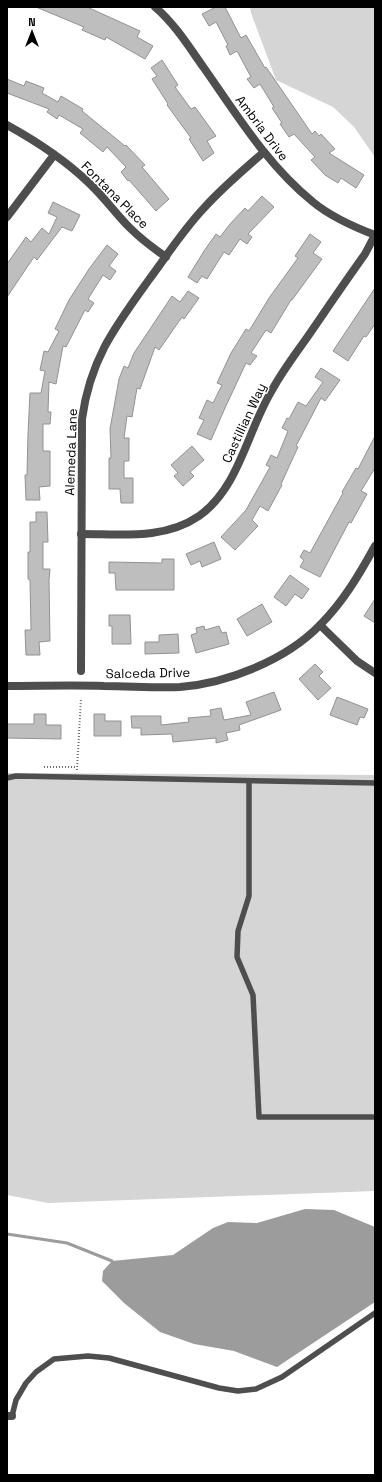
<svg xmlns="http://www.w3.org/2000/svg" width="382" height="1482" font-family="'Space Grotesk',sans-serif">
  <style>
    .green { fill: #d5d5d5 }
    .water { fill: #9c9c9c }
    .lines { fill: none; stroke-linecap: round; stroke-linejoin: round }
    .stream { stroke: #9c9c9c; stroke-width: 3 }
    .building { fill: #bebebe; stroke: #929292 }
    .path { stroke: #707070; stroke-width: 2; stroke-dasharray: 1 2; stroke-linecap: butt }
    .service { stroke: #4e4e4e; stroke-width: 5.5 }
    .minor { stroke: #4e4e4e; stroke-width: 8 }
    .labels { text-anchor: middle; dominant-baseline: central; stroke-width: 3; stroke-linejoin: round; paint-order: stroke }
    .street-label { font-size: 13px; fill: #000; stroke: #fff }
  </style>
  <rect width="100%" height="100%" fill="#fff"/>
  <g class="green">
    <path d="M250 7H375V157L354 127 333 107 276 80 251 13Z"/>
    <path d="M7 773 375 775V1191L48 1203 7 1195Z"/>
  </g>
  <path class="water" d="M305 1209 334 1210 375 1227V1302L277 1367 234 1351 194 1344 160 1332 124 1303 102 1281 103 1271 112 1261 173 1255 213 1228 228 1222 257 1223Z"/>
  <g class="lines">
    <path class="stream" d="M7 1234 67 1243 112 1261"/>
  </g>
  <g class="building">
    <path d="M36 7H87L140 31 137 37 153 46 145 59 106 37 105 40 82 30 84 27Z"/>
    <path d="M216 7H225L241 38 246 35 265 68 266 67 312 134 315 131 319 136 321 134 335 149 329 153 364 175 356 188 341 178 338 183 325 175 311 160 315 157 294 134 289 137 280 124 282 123 272 108 274 107 260 84 254 88 247 79 251 77 237 51 230 55 226 46 228 45 216 22 209 26 202 14Z"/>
    <path d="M162 60 178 85 175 87 191 109 195 107 216 136 207 141 214 153 203 161 189 139 191 138 167 105 168 104 152 79 157 76 151 68Z"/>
    <path d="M7 79 24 86 26 81 44 88 42 93 58 102 61 96 83 109 82 111 125 146 126 145 145 165 142 167 169 199 156 211 129 180 128 181 121 172 126 167 107 147 103 152 80 133 83 129 59 115 57 119 47 112 49 109 7 93Z"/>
    <path d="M262 196 274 207 248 234 252 237 247 244 240 239 229 255 224 252 207 279 202 276 197 283 188 277 204 251 216 234 220 237 230 224 245 208 248 211Z"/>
    <path d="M53 202 80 215 72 231 62 227 37 260 34 257 7 297V264L26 237 31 242 42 228 49 234 57 217 48 213Z"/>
    <path d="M310 234 321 242 313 253 322 259 292 300H291L271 333 266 330 251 353 257 356 250 365 246 363 225 408 211 440 197 434 204 420 199 418 207 400 213 403 222 385 217 383 231 353 246 329 249 331 269 298 298 258 295 256Z"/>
    <path d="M107 245 118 254 109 266 116 271 110 280 103 275 88 299 94 303 88 312 85 310 66 347 63 346 56 384 49 382 48 412H51L50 424H43V451H50V486L39 487 40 500H26L25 475H27L28 434 30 393H41L45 371 40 370 44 351 48 352 59 331 55 329 69 300 89 269Z"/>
    <path d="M375 288V324L366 337 364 336 348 361 333 351Z"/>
    <path d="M188 291 199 298 184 319 182 317 159 350 155 347 140 389 137 388 132 417 127 416 124 438H129V461H124V478H133V503H121L120 489H109V458H111L110 429 119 379 124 366 128 368 134 353 172 296 180 302Z"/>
    <path d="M321 368 340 380 325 401 321 398 296 446 298 447 281 484 282 485 268 511 260 506 252 520 258 526 235 550 221 537 246 510 270 467 266 465 271 455 277 458 288 431 282 428 287 418 289 419 298 402 306 406 323 382 315 377Z"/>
    <path d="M375 436V468L361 491 367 494 351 523 349 522 320 577 300 567 304 560 300 557 304 550 310 553 343 493 342 492 356 468 358 469Z"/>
    <path d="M192 446 204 460 190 472 194 476 183 486 174 476 178 473 171 465Z"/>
    <path d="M36 512H47L48 542H43V569H50L49 580 50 641 39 642 40 655H26L25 630H31L30 580 28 579V552H30V522H36Z"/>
    <path d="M214 542 221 559 202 567 200 561 191 565 186 554Z"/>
    <path d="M162 559H174V590H116L115 573H109V562L162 563Z"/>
    <path d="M290 575 309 589 302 599 295 594 286 606 274 597Z"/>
    <path d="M375 599V623L364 616Z"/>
    <path d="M262 604 272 622 247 636 237 619Z"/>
    <path d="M109 615H130L131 644H112V626H109Z"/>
    <path d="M204 626 205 630 219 626 222 633 226 632 229 644 196 653 191 635 197 633 196 628Z"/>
    <path d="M178 634 179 653 145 654V642H159V635Z"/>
    <path d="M315 664 323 672 319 676 331 688 318 700 299 679Z"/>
    <path d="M274 692 281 710 239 725 240 730 226 733 228 740 216 743V738L173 742 172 734 141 735V728H132L131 716H161V725L189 722 188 718 211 716 210 710 221 708 224 720 251 715 246 702Z"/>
    <path d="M337 697 368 709 364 718 360 717 357 725 330 715Z"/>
    <path d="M34 714H46V725H61V739L7 738V724H34Z"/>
    <path d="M94 714H105V721H121V736H94Z"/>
  </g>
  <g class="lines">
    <g class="path">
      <path d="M44 767H77"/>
      <path d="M77 770 81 698"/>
    </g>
    <g class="service">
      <path d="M7 778 16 776 375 783"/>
      <path d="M249 781V896L238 931 237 957 253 995 259 1117H375"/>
      <path d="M12 1416 16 1400 26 1383 36 1372 54 1359 88 1356 109 1358 219 1388 238 1391 256 1389 282 1377 375 1313"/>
    </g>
    <g class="minor">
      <path d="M155 7C175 24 189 47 204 68 237 115 268 166 313 202 331 217 354 227 375 235"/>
      <path d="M7 125C36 141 65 160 89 183 104 197 116 214 130 228 141 239 153 248 166 257"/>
      <path d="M7 217 54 155"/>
      <path d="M81 534C121 534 164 540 199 516 239 488 247 432 271 392 281 373 294 356 306 339 326 310 345 282 365 254L375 235"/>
      <path d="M320 625 357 661 375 673"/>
      <path d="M81 671 82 419C90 360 114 328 148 281 166 257 183 230 204 208 222 188 243 170 264 152"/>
      <path d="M7 686C39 686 72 685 104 686 129 686 155 688 180 687 228 683 286 660 320 625 343 602 359 575 375 546"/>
      <path d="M7 1416H12"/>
    </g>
  </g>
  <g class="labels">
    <g class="street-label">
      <text transform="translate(262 128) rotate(53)">Ambria Drive</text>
      <text transform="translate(115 195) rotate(45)">Fontana Place</text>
      <text transform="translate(244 423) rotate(-65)">Castillian Way</text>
      <text transform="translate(71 452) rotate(-88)">Alemeda Lane</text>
      <text transform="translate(148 673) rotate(-1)">Salceda Drive</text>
    </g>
  </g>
  <rect width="382" height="1482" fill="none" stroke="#000000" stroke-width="16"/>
  <g transform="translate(32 32)" stroke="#ffffff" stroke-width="3" paint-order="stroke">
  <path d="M0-3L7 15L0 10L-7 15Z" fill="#000000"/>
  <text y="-6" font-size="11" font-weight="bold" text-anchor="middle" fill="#000000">N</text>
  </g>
</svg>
